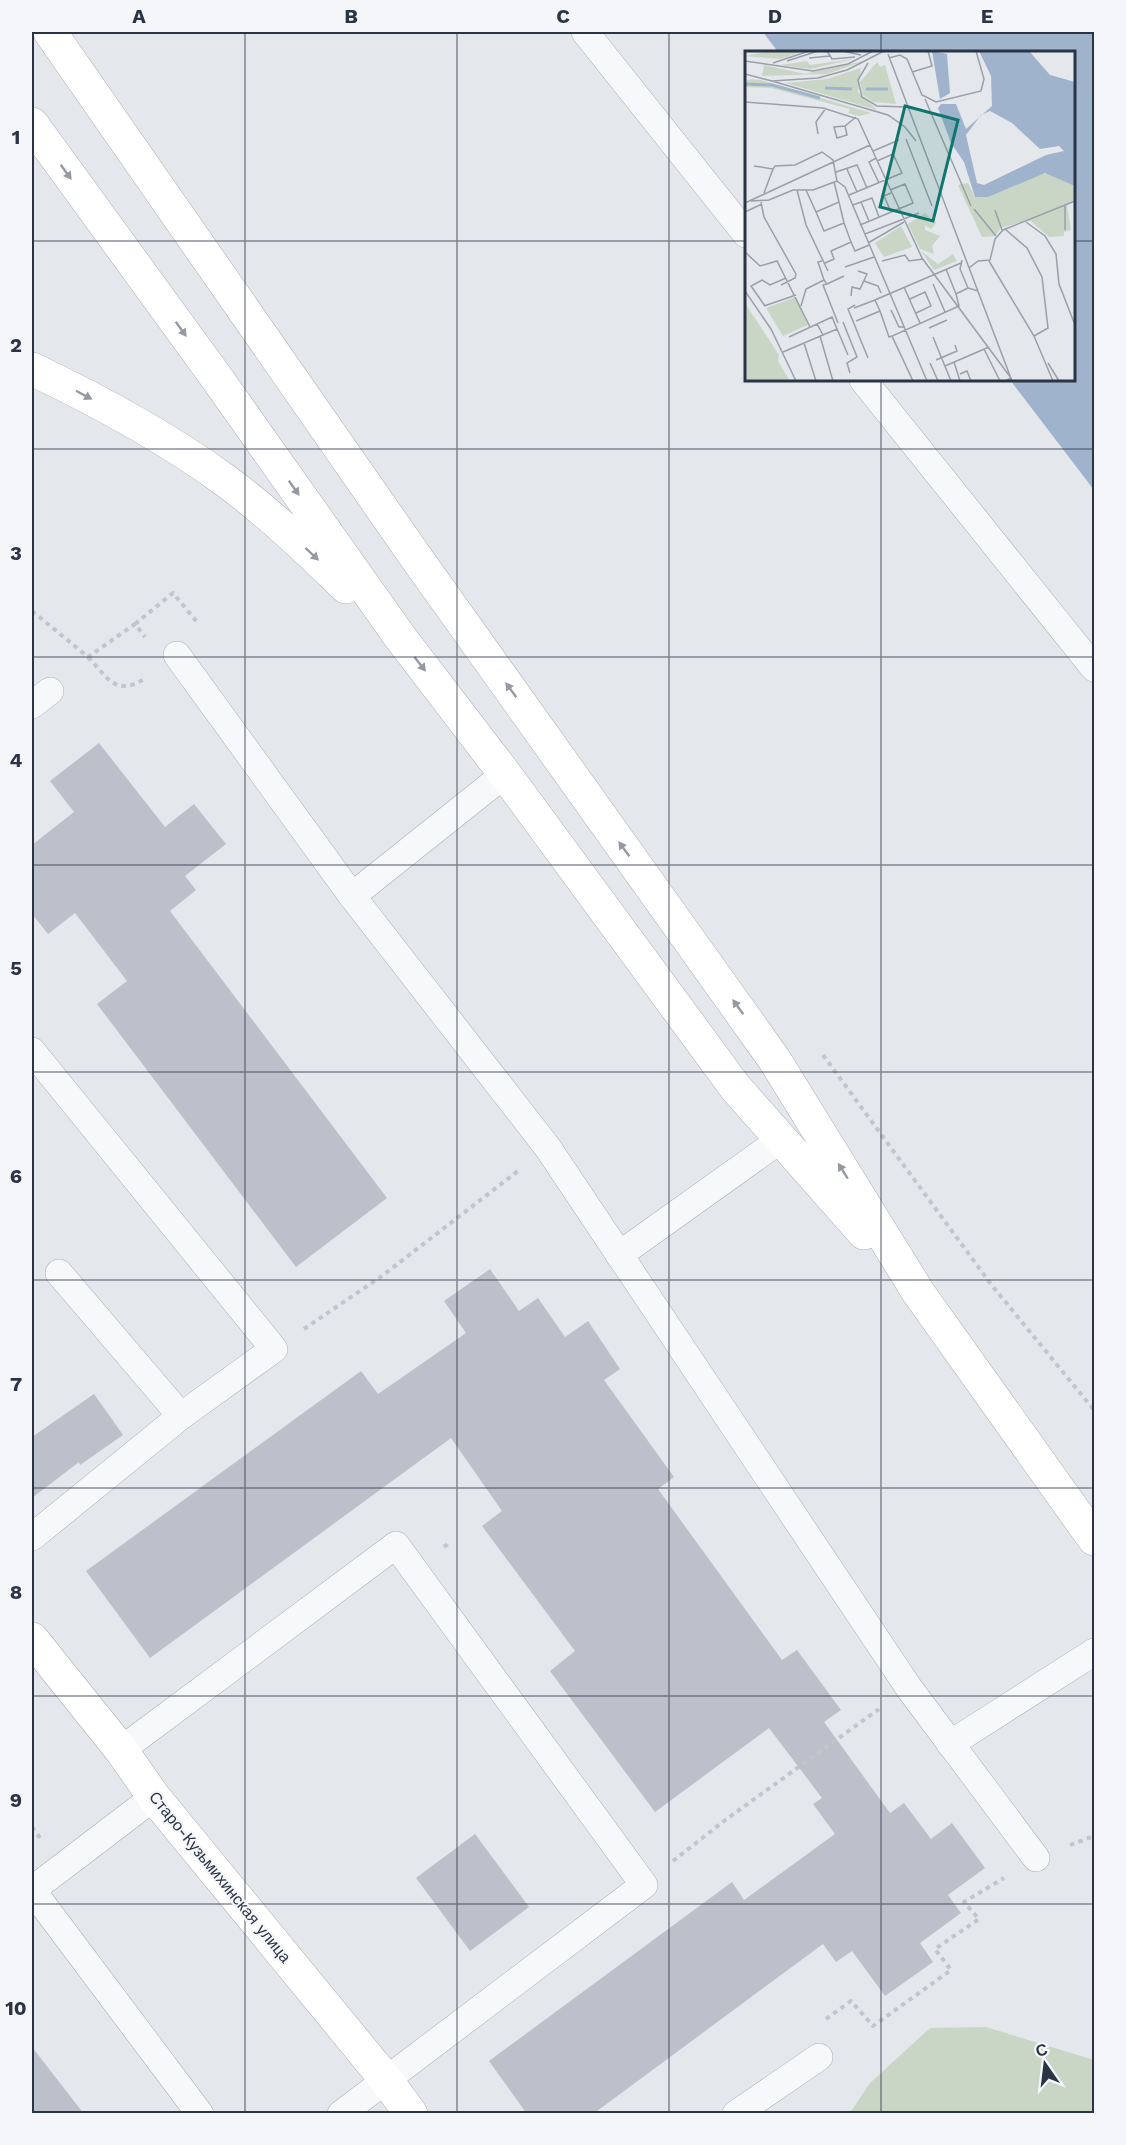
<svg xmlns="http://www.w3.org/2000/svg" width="1126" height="2145" font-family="'Work Sans',sans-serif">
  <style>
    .green { fill: #c9d6c5 }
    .water { fill: #9fb4cc }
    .building { fill: #bbc0ca }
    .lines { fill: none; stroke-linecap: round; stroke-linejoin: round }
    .lane-casing { stroke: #a9aeb7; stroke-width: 28 }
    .secondary-casing { stroke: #a9aeb7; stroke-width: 34 }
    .path { stroke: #c2c5cb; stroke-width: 4; stroke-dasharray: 4.5 4.5; stroke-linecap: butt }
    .lane { stroke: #f7f8fa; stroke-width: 27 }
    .secondary { stroke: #fff; stroke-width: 33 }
    .oneway { fill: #959aa2 }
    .grid { fill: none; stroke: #2b3445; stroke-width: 1.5; stroke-opacity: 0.55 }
    .labels { text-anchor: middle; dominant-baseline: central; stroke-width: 4.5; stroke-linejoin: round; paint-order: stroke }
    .street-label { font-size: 16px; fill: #2b3445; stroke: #f4f6f9 }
    .inset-river { fill: none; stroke: #9fb4cc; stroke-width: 3 }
    .inset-road { fill: none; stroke: #9a9fa9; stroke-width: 1.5 }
    .view { fill: #0f766e; fill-opacity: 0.15; stroke: #0f766e; stroke-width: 3 }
    .inset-edge { fill: none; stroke: #2b3445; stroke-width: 3 }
    .neatline { fill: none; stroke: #2b3445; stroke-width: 2 }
    .grid-label { font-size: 20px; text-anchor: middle; font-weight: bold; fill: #2b3445 }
  </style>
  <rect width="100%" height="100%" fill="#e4e7ec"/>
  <path class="green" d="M986 2027 1094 2060V2113H850L870 2083 930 2028Z"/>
  <path class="water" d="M763 32H1094V490L1010 380H1074V52H778Z"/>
  <g class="building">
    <path d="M99 743 165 827 194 804 226 844 185 876 196 890 170 911 387 1198 296 1267 97 1004 127 981 75 913 48 934 32 914V845L74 812 50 781Z"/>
    <path d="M490 1269 519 1311 538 1298 565 1337 588 1321 620 1369 604 1380 674 1477 658 1489 782 1660 797 1650 841 1710 824 1722 890 1813 904 1803 931 1839 952 1823 985 1868 948 1895 961 1913 920 1943 933 1962 885 1996 852 1951 836 1962 823 1944 593 2114H527L489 2061 732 1882 744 1900 835 1834 813 1804 822 1798 769 1728 655 1812 550 1671 575 1651 482 1526 502 1511 451 1438 150 1658 86 1571 361 1371 378 1394 466 1333 444 1301Z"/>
    <path d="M94 1394 123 1435 80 1465 79 1462 32 1498V1437Z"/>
    <path d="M475 1834 529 1907 470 1951 416 1878Z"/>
    <path d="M32 2047 84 2114H32Z"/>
  </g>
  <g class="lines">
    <defs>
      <g id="lane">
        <path d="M585 32 746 234"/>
        <path d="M863 380 1094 668"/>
        <path d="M177 655 352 896 548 1148 909 1688 1036 1858"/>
        <path d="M32 705 50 691"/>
        <path d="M352 896 505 774"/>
        <path d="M32 1051 274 1349 181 1416 32 1537"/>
        <path d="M619 1255 780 1140"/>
        <path d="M59 1273 181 1416"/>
        <path d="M950 1744 1094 1652"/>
        <path d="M121 1750 396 1545 644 1885 341 2114"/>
        <path d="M154 1797 32 1890 200 2114"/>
        <path d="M736 2114 819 2057"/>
      </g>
      <g id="secondary">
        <path d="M50 32 415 556 774 1059 918 1292 1094 1539"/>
        <path d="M32 124 216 377 400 637 505 774 735 1087 864 1233"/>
        <path d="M32 369C99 401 166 437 226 481 269 513 308 550 346 587"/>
        <path d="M32 1639 121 1750 154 1797 387 2081 411 2114"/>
      </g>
    </defs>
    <use href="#lane" class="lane-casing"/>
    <use href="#secondary" class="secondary-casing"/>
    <g class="path">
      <path d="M32 611 88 657 135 624 145 637"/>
      <path d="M135 624 173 593 197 622"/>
      <path d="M88 657C109 679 115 697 146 678"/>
      <path d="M823 1055 990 1283 1094 1410"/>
      <path d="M304 1329 382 1276 518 1171"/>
      <path d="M444 1547 451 1542"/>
      <path d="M32 1827 40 1838"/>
      <path d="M1070 1845 1094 1836"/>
      <path d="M673 1861 724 1821 879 1709"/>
      <path d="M826 2019 851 2001 873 2026 951 1970 935 1949 979 1919 964 1902 1004 1878"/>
    </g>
    <use href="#lane" class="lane"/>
    <use href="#secondary" class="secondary"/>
  </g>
  <defs><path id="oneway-solid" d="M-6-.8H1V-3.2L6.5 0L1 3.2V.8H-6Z" transform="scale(1.5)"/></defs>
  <g class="oneway">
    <use href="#oneway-solid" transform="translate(66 172) rotate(54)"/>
    <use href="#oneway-solid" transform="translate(181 329) rotate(54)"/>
    <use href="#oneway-solid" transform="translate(84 395) rotate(28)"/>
    <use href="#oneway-solid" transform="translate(294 488) rotate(55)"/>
    <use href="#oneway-solid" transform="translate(312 554) rotate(43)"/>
    <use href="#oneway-solid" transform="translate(420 664) rotate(52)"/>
    <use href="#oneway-solid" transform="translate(511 690) rotate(-126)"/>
    <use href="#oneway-solid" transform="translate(624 849) rotate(-126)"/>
    <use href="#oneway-solid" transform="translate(738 1007) rotate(-126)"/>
    <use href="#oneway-solid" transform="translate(843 1171) rotate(-122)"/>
  </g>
  <path class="grid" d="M245 32V2114M457 32V2114M669 32V2114M881 32V52M32 241H746M1074 241H1094M881 380V2114M32 449H1094M32 657H1094M32 865H1094M32 1072H1094M32 1280H1094M32 1488H1094M32 1696H1094M32 1904H1094"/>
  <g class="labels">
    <g class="street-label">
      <text transform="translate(220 1877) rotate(51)">Старо-Кузьмихинская улица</text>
    </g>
  </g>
  <g transform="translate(745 51)">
    <rect width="330" height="330" fill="#e4e7ec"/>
    <path d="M26 0H59L35 8 0 5ZM108 8 66 18 35 14 62 10 65 14ZM119 10 82 23 17 25 19 14 60 23ZM132 11 135 16 140 14 151 53 128 51 118 44 115 31ZM116 17 113 41 132 59 41 32 82 28ZM7 28 16 29 126 62 114 65 103 62 105 58 26 37 0 36V30ZM330 122V148L322 155 326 179 319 181V185L304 186 286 170H280L256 177 250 185 237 186 213 134 223 132 230 146H243L295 123ZM180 162 191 172 186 178 180 174V179L195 185 187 195 189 203 175 198 163 173ZM156 175 167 196 139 206 130 192ZM176 200 193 213 208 203 212 210 189 219ZM51 246 63 274 38 285 21 257ZM0 252 34 304 33 310 45 330H0Z" fill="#c9d6c5"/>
    <path d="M187 0 202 3 205 42 195 48ZM234 0H284L305 24 330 31V135L300 122 243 146H230L219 111 206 92 193 57 196 53H211L221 78 247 55 246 25ZM245 60 267 72 295 98 314 95 319 100 301 104 239 134 232 132 221 84 236 64Z" fill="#9fb4cc" fill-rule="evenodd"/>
    <path class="inset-river" d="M0 33 27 34 75 47M80 37 107 38M121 38H143"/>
    <path class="inset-road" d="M82 0 87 8 110 6M97 0 116 4M143 3 267 330M64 7 85 5M144 7 155 4 162 8 177 44 191 51 236 40 239 28 231 0M0 10 68 20 103 13 128 0M42 10 73 0M28 12 64 0M123 12 113 29 117 46 132 55 162 56M167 21 187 15 183 0M0 23 27 30 73 27 102 19 139 0M27 30 143 64 160 76 171 90M180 48 226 155M0 51 78 57 113 68 177 207 266 327 260 330M100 75 102 84 92 87 89 76 100 75 111 66M73 83 71 71 81 57M161 88 187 155M128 100 154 89M131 107 124 111 134 132M9 115 28 118 19 142M0 116V138M28 118 30 115 50 114 77 101 88 109 92 130M102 118 112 141M91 121 112 114 122 137M92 130 100 136 182 330M89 131 94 151M52 139 61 174 83 220M61 139 71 161 94 151 99 172M104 144 157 122 148 103 132 110M6 150 24 149 48 139H68L92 130M16 151 19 166 51 223 50 227 36 234M116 151 124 170M0 152 125 94M108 154 127 147 134 166M320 155V179M229 158 251 185M250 159 257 179M0 161 17 153M71 161 79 180 99 172 106 191M146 161 139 145 146 142M281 171 300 185 311 203 314 233 330 274M115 174 168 152 160 133 145 139M260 178 282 197 297 226 303 277 289 285M120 183 174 162M123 192 159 171M0 201 15 215 32 210 65 276M217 209 215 218 223 237 233 240M137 210 160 204 164 210 178 208M244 210 289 285 308 330M80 212 89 208 86 200 106 191 110 200 124 194M100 216 129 206M224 217 233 210 245 209 250 188 258 179 330 150M201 218 211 243 223 237M79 229 82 233 78 234 93 272M119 230 133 235 136 242M82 233 99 225M188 233 200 261M159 236 175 272M0 240 26 278 51 330M106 245 107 236 115 238 122 223 113 220M165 248 180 241 186 255 171 262M110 254 103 258 123 307M19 255 51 244M20 255 6 235 17 229 25 234 41 227M56 255 61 238 79 229 73 211 77 210M109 257 130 249M146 259 154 276H159M135 260 144 286 147 285M111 270 135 260 130 249 216 212M98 271 112 306 102 312 105 322M72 273 87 266 103 304M330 274V329M184 277 202 269M75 285 88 330M44 286 72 273 78 284M188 286 206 330M59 292 71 330M239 298 255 330M38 301 92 278M191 309 212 300 210 294M209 311 215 330M185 312 193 330M303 312 314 330M200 315 244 296M215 323 222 320 226 330M168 330 147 285 214 255 211 243"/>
    <path class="view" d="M160 55 213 69 188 170 135 156Z"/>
    <rect width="330" height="330" class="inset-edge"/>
  </g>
  <rect width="1126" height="2145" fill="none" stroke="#f4f6f9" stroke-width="66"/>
  <g transform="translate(1045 2064) rotate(346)" stroke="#f4f6f9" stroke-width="4.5" paint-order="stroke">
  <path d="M0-4.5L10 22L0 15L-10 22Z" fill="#2b3445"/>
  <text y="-9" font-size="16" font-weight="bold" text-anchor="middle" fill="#2b3445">С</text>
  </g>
  <rect x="33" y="33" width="1060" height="2079" class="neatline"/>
  <g class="grid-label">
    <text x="139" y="23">A</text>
    <text x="351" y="23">B</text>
    <text x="563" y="23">C</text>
    <text x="775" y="23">D</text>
    <text x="987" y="23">E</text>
    <text x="16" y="144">1</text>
    <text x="16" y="352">2</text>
    <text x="16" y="560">3</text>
    <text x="16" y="767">4</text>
    <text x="16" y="975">5</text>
    <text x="16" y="1183">6</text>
    <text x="16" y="1391">7</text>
    <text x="16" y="1599">8</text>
    <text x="16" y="1807">9</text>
    <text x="16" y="2015">10</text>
  </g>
</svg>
